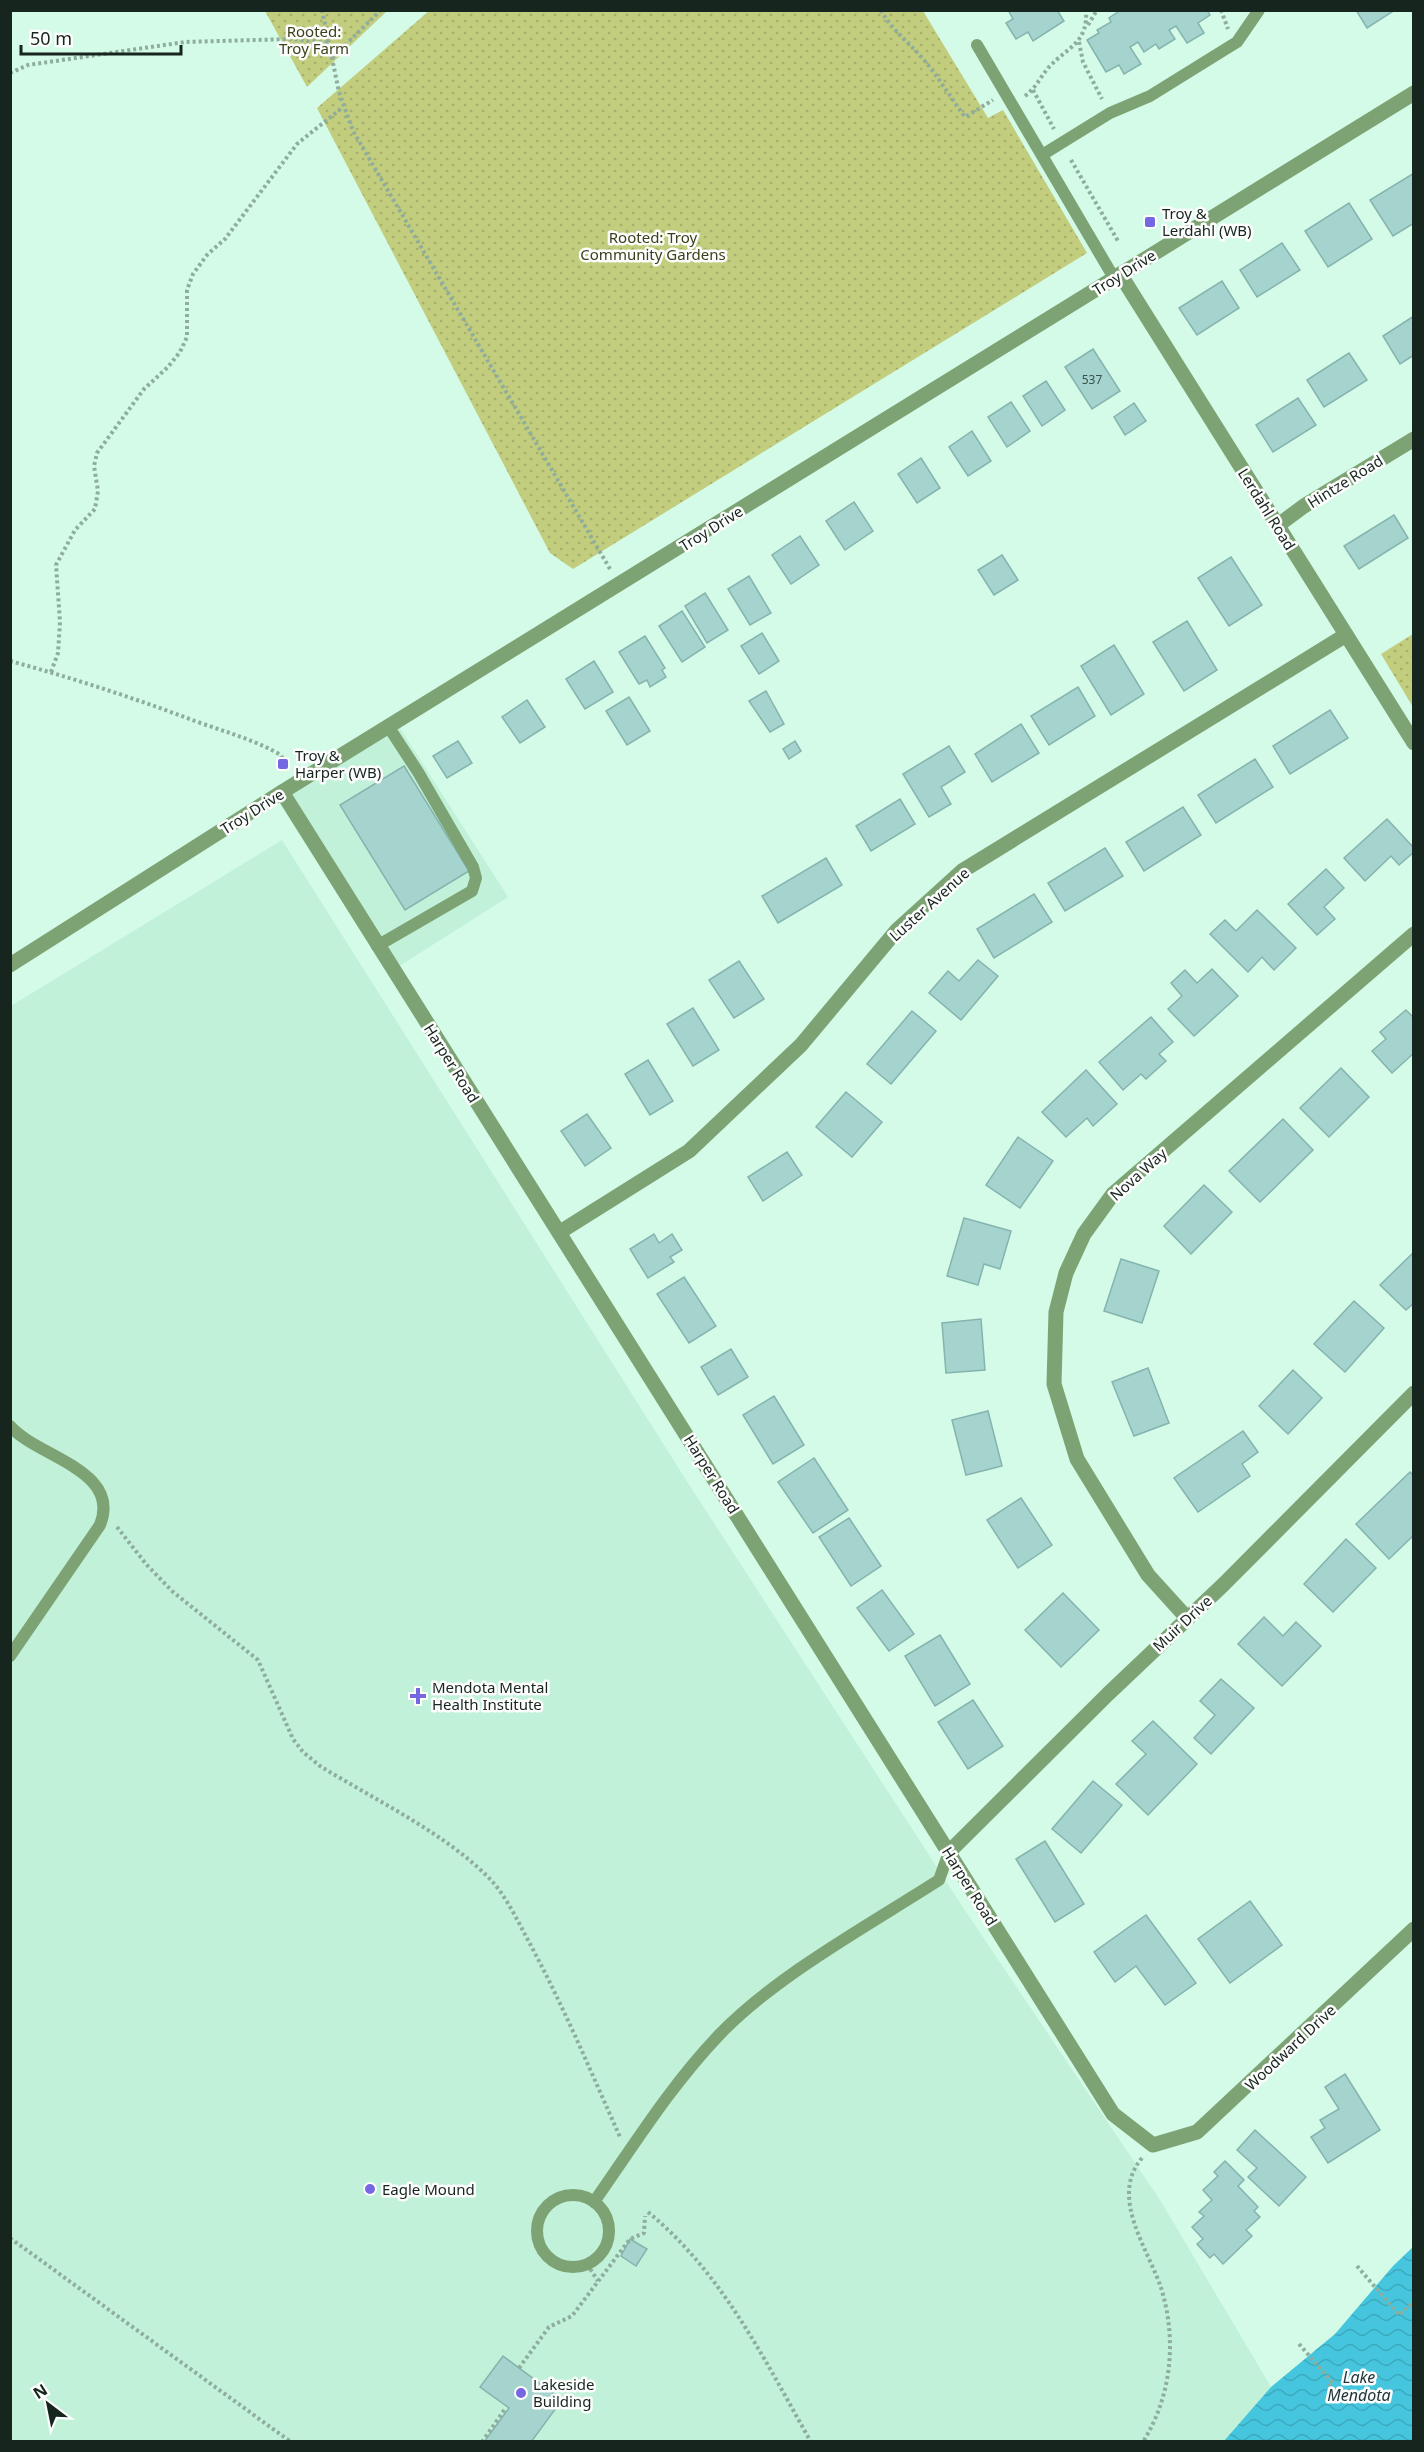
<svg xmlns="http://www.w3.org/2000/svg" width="1424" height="2452" font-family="'Noto Sans',sans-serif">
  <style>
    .built { fill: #c1f1d9 }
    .park { fill: url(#park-dots) }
    .water { fill: url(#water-waves) }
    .building { fill: #a5d4cf; stroke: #85b3ae; stroke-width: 1.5 }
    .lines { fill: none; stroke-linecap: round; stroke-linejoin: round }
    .path { stroke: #8ead9d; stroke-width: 4; stroke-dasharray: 3 3; stroke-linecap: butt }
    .service { stroke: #7da374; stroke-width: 12 }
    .minor { stroke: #7da374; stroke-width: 15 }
    .tertiary { stroke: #7da374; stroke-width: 15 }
    .poi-dot { fill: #7567e2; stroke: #fdfdfd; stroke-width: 2 }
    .labels { text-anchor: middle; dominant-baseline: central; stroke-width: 5; stroke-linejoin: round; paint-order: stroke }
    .number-label { font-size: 12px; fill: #3a514a }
    .park-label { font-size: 15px; fill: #3b401a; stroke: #fdfdfd }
    .poi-label { font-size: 15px; fill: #16251e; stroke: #fdfdfd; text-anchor: start }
    .street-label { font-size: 15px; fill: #16251e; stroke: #fdfdfd }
    .water-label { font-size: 16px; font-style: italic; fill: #20363b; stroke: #fdfdfd }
  </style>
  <defs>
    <pattern id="park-dots" width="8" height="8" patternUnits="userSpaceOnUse" patternTransform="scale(1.5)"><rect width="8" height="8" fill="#c2cd7d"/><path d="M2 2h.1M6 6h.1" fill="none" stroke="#a6b06c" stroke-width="1.8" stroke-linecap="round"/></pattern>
    <pattern id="water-waves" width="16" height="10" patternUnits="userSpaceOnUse" patternTransform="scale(1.5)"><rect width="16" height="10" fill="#45c6de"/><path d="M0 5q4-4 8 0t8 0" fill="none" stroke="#3caabe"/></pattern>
  </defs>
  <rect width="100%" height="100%" fill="#d3fbe7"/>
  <g class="built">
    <path d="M396 722 508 897 393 970 282 792Z"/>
    <path d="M282 840 688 1483 964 1909 1160 2200 1271 2387 1224 2442H11V1006Z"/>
  </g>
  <g class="park">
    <path d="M430 10 923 11 988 118 1003 110 1087 253 573 569 550 553 317 108Z"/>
    <path d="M265 11H387L307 87Z"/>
    <path d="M1413 634V707L1381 654Z"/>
  </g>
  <path class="water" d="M1413 2247V2441H1224L1271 2387 1335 2334 1393 2266Z"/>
  <g class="building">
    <path d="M1008 10H1057L1064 21 1033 41 1028 32 1016 39 1006 23 1013 19Z"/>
    <path d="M1121 10H1207L1210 15 1198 23 1204 33 1187 43 1176 26 1169 30 1175 39 1159 49 1156 44 1144 52 1138 42 1130 47 1141 64 1124 74 1119 65 1106 72 1087 40 1099 33 1097 30 1111 22 1109 18Z"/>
    <path d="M1356 10H1395L1367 28Z"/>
    <path d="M1414 173V223L1393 236 1370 200Z"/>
    <path d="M1349 203 1372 239 1328 267 1305 231Z"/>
    <path d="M1282 243 1300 270 1257 297 1240 270Z"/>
    <path d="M1222 281 1239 308 1197 335 1179 308Z"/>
    <path d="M1414 316V355L1400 364 1383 336Z"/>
    <path d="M1093 349 1120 391 1092 409 1065 367Z"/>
    <path d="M1349 353 1367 380 1324 407 1307 380Z"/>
    <path d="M1046 381 1065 410 1042 426 1023 396Z"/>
    <path d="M1298 398 1316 425 1273 452 1256 425Z"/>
    <path d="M1011 402 1030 431 1007 447 988 417Z"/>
    <path d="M1134 403 1146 421 1125 435 1114 417Z"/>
    <path d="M972 431 991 461 968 476 949 447Z"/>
    <path d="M921 458 940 488 917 503 898 474Z"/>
    <path d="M854 502 873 531 845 550 826 521Z"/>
    <path d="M1394 515 1408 538 1359 569 1344 546Z"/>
    <path d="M800 536 819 565 791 584 772 555Z"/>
    <path d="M1002 555 1018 580 994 595 978 570Z"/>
    <path d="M1231 557 1262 605 1229 626 1198 578Z"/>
    <path d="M749 576 771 613 750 625 728 589Z"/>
    <path d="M705 593 728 630 707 643 685 606Z"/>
    <path d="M682 611 705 647 682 662 659 626Z"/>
    <path d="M1187 621 1217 670 1184 691 1153 642Z"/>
    <path d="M762 633 779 661 759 674 741 646Z"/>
    <path d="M645 636 665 668 662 670 666 677 650 687 647 680 639 684 619 652Z"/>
    <path d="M1114 645 1144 694 1111 715 1081 666Z"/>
    <path d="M594 661 613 692 585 709 566 679Z"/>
    <path d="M1078 687 1095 716 1049 745 1031 716Z"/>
    <path d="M766 691 784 724 770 732 749 701Z"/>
    <path d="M629 697 650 731 627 745 606 711Z"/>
    <path d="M527 700 545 727 520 743 502 717Z"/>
    <path d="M1330 710 1348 738 1290 774 1273 746Z"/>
    <path d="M1021 724 1039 753 992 782 975 754Z"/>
    <path d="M458 741 472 763 447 778 433 756Z"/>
    <path d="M795 741 801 751 789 759 783 749Z"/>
    <path d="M949 746 965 772 941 787 951 804 929 817 903 774Z"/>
    <path d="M1255 759 1273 787 1216 823 1198 795Z"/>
    <path d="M404 766 469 871 405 910 340 805Z"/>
    <path d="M900 799 915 824 871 851 856 826Z"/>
    <path d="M1183 807 1201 835 1144 871 1126 842Z"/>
    <path d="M1387 819 1414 848V852L1399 865 1391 856 1365 881 1344 858Z"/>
    <path d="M1105 848 1123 876 1065 911 1048 883Z"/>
    <path d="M826 858 842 885 778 923 762 896Z"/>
    <path d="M1326 869 1344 888 1324 907 1335 919 1317 935 1288 904Z"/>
    <path d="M1034 894 1052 922 994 958 977 929Z"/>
    <path d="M1257 910 1296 948 1274 970 1262 957 1248 972 1210 934 1225 920 1236 931Z"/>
    <path d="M978 960 998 976 961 1020 929 993 948 971 959 981Z"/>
    <path d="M739 961 764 999 734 1018 709 980Z"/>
    <path d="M1212 969 1238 996 1194 1036 1168 1009 1182 996 1171 983 1185 970 1197 983Z"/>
    <path d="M693 1008 719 1050 693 1066 667 1024Z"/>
    <path d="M1406 1010 1414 1018V1053L1392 1073 1372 1051 1386 1039 1380 1032Z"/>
    <path d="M912 1011 936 1031 891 1084 867 1064Z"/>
    <path d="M1151 1017 1173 1042 1159 1054 1166 1061 1146 1079 1141 1074 1123 1090 1099 1062Z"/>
    <path d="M648 1060 673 1101 650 1115 625 1074Z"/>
    <path d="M1341 1068 1369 1097 1329 1137 1300 1108Z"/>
    <path d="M1086 1070 1117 1104 1093 1126 1087 1118 1066 1137 1042 1112Z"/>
    <path d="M846 1092 882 1122 852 1157 816 1127Z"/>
    <path d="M587 1114 611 1148 585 1166 561 1131Z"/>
    <path d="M1283 1119 1313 1150 1260 1202 1229 1171Z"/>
    <path d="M1018 1137 1053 1161 1020 1208 986 1185Z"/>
    <path d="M787 1152 802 1175 763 1201 748 1177Z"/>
    <path d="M1204 1185 1232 1212 1191 1254 1164 1226Z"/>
    <path d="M964 1218 1011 1231 1000 1269 984 1264 978 1285 947 1276Z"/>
    <path d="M654 1234 659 1243 672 1234 682 1250 670 1257 674 1262 648 1278 630 1249Z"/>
    <path d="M1414 1252V1303L1406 1310 1380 1285Z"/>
    <path d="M1121 1259 1159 1271 1142 1323 1104 1311Z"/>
    <path d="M684 1277 716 1326 689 1343 657 1294Z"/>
    <path d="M1354 1301 1384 1328 1345 1372 1314 1344Z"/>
    <path d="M981 1319 985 1370 946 1373 942 1323Z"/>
    <path d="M731 1349 748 1377 718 1395 701 1367Z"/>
    <path d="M1148 1368 1169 1423 1134 1436 1112 1382Z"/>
    <path d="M1293 1370 1322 1398 1288 1434 1259 1406Z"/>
    <path d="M774 1396 804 1445 773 1464 743 1415Z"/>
    <path d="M988 1411 1002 1466 966 1475 952 1420Z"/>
    <path d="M1243 1431 1258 1452 1242 1464 1250 1476 1198 1512 1174 1478Z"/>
    <path d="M814 1458 848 1510 813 1533 778 1482Z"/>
    <path d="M1410 1472 1414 1476V1535L1389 1559 1356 1524Z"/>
    <path d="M1021 1498 1052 1545 1018 1568 987 1520Z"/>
    <path d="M849 1518 881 1566 851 1586 819 1537Z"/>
    <path d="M1346 1539 1376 1568 1333 1612 1304 1584Z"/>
    <path d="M882 1590 914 1634 889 1651 857 1608Z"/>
    <path d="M1063 1593 1099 1630 1061 1667 1025 1630Z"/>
    <path d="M1264 1617 1283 1636 1296 1622 1321 1646 1282 1686 1238 1644Z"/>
    <path d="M940 1635 970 1684 935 1706 905 1656Z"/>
    <path d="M1221 1679 1254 1708 1211 1754 1194 1738 1215 1715 1200 1701Z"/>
    <path d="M973 1700 1003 1746 968 1769 938 1722Z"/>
    <path d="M1153 1721 1197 1764 1148 1815 1116 1784 1146 1754 1132 1741Z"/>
    <path d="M1093 1781 1122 1805 1081 1853 1052 1829Z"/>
    <path d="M1045 1841 1084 1904 1055 1922 1016 1859Z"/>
    <path d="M1250 1901 1282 1945 1230 1983 1198 1939Z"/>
    <path d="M1146 1915 1196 1983 1165 2005 1136 1966 1115 1982 1094 1952Z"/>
    <path d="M1345 2074 1380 2130 1328 2163 1311 2137 1325 2128 1320 2120 1339 2109 1325 2087Z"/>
    <path d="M1255 2130 1306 2177 1279 2206 1248 2177 1257 2168 1237 2150Z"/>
    <path d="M1225 2161 1244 2180 1238 2186 1258 2207 1254 2211 1260 2217 1246 2230 1252 2236 1223 2264 1214 2254 1210 2258 1197 2244 1203 2239 1192 2227 1204 2216 1199 2212 1212 2200 1203 2190 1218 2176 1214 2172Z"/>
    <path d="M630 2239 647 2249 636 2266 621 2256Z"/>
    <path d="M503 2356 562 2400 531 2442H484L509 2408 480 2387Z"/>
  </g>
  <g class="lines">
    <g class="path">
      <path d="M322 10 339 92 353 131 610 569"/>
      <path d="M881 10C892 31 909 42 924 60 939 78 951 98 965 117L993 100"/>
      <path d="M1221 10 1228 29"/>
      <path d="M1088 25 1097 10"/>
      <path d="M1079 42 1083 62 1102 99"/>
      <path d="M332 58 381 10"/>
      <path d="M10 73 28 65 185 42 291 39 328 43"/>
      <path d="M1033 90 1054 129"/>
      <path d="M1025 96C1036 88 1041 76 1049 67 1069 46 1088 43 1086 10"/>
      <path d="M1071 160 1118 241"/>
      <path d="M10 661C73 678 134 698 195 721 225 732 253 739 281 755L283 760"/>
      <path d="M51 672 58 653 60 622 56 565 75 530 95 509 98 491 94 466 97 453 144 389 168 367 180 352 187 337V290L193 274 207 255 225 239 297 144 343 107"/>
      <path d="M117 1527 146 1564 172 1591 258 1660 293 1739 303 1752 320 1766C375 1800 443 1832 488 1877 506 1895 517 1920 529 1942 563 2005 591 2072 620 2137"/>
      <path d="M1142 2158C1108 2198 1150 2251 1162 2291 1177 2342 1171 2397 1143 2442"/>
      <path d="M1413 2209 1414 2210"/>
      <path d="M648 2212C723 2274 764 2359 811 2442"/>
      <path d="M10 2238 291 2442"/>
      <path d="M587 2264 598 2281"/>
      <path d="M1357 2266 1399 2315 1414 2302"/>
      <path d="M1299 2344 1333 2383 1327 2388"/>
      <path d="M519 2368 549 2327 572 2316 630 2239 644 2233 645 2216"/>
      <path d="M482 2442 505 2409"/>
    </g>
    <g class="service">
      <path d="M977 45 1114 278"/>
      <path d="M1042 155 1110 113 1150 96 1237 42 1259 10"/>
      <path d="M377 946 472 891 476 878 473 867 418 772 388 726"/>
      <path d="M10 1426C37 1457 122 1470 100 1525L10 1656"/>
      <circle cx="573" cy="2231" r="36"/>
      <path d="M594 2202C634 2145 671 2085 720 2034 777 1975 869 1925 939 1880L949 1852"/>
    </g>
    <g class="minor">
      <path d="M1120 274 1414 743"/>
      <path d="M1277 526 1304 506 1414 439"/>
      <path d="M282 792 1113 2114 1153 2145 1197 2132 1414 1929"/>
      <path d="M560 1232 689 1151 801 1045 897 930 962 871 1346 635"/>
      <path d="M1187 1618 1148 1575 1077 1459 1054 1384 1056 1312 1066 1273 1084 1234 1113 1194 1414 934"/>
      <path d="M949 1852 1108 1694 1224 1584 1414 1393"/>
    </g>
    <path class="tertiary" d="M10 965 282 792 1414 93"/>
  </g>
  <g class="poi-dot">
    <rect x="1144" y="216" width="12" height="12" rx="3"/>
    <rect x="277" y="758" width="12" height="12" rx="3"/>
    <path d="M415 1687h6v6h6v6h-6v6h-6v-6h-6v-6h6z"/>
    <circle cx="370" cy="2189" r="6"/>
    <circle cx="521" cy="2393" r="6"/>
  </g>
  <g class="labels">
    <g class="number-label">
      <text x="1092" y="379">537</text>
    </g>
    <g class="park-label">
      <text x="314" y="31">Rooted:<tspan x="314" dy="17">Troy Farm</tspan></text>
      <text x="653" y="237">Rooted: Troy<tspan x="653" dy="17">Community Gardens</tspan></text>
    </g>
    <g class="poi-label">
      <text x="1162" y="213">Troy &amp;<tspan x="1162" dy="17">Lerdahl (WB)</tspan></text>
      <text x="295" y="755">Troy &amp;<tspan x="295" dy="17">Harper (WB)</tspan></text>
      <text x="432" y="1687">Mendota Mental<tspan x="432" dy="17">Health Institute</tspan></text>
      <text x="382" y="2189">Eagle Mound</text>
      <text x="533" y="2384">Lakeside<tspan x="533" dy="17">Building</tspan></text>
    </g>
    <g class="street-label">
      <text transform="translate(1124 272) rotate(-32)">Troy Drive</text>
      <text transform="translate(1345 481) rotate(-32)">Hintze Road</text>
      <text transform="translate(1267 509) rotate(58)">Lerdahl Road</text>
      <text transform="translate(711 528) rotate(-32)">Troy Drive</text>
      <text transform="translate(252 811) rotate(-32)">Troy Drive</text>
      <text transform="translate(929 904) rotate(-42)">Luster Avenue</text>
      <text transform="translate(452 1063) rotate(58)">Harper Road</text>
      <text transform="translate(1138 1174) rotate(-42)">Nova Way</text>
      <text transform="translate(712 1474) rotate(58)">Harper Road</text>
      <text transform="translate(1182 1623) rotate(-43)">Muir Drive</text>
      <text transform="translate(970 1886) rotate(58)">Harper Road</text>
      <text transform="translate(1290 2047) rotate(-43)">Woodward Drive</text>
    </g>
    <g class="water-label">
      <text x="1359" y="2377">Lake<tspan x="1359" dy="18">Mendota</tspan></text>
    </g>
  </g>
  <rect width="1424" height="2452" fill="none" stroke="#16251e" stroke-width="24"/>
  <g transform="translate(48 2404) rotate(328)" stroke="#fdfdfd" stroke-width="4.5" paint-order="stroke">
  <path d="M0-4.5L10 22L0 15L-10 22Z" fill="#16251e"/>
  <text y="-9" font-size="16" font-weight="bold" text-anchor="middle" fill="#16251e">N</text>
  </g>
  <path d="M21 45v9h160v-9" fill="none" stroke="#16251e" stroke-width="3"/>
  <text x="30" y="45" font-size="18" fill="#16251e" stroke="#fdfdfd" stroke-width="4.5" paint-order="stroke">50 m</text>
</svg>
